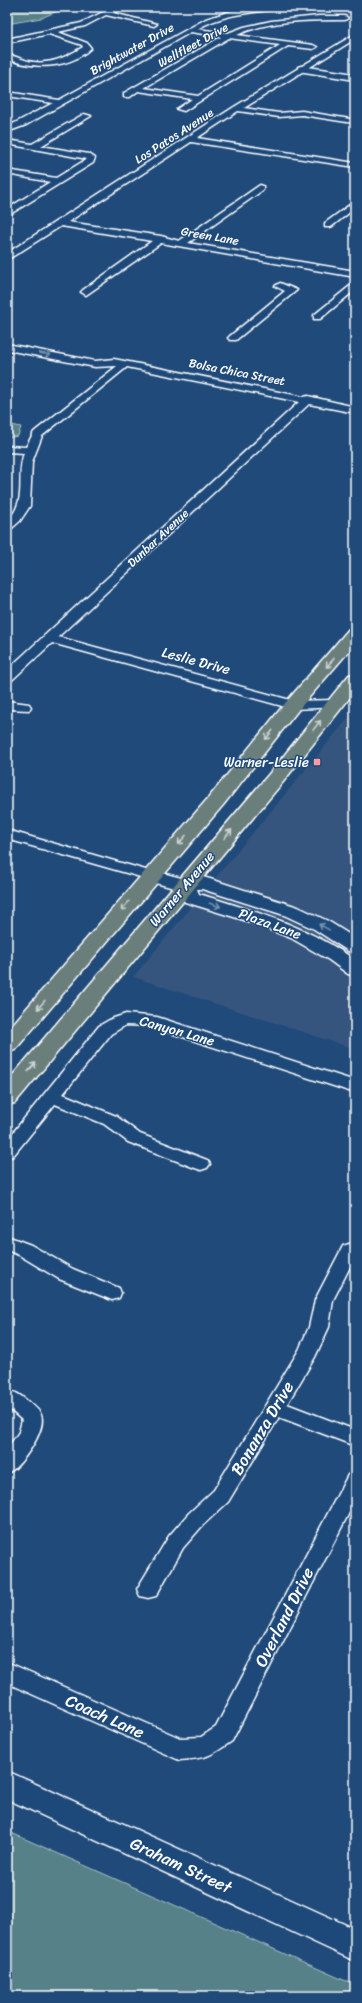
<svg xmlns="http://www.w3.org/2000/svg" width="362" height="2003" font-family="Sriracha,sans-serif">
  <style>
    .built { fill: #34557e }
    .green { fill: #568189; stroke: #aac0c4 }
    .lines { fill: none; stroke-linecap: round; stroke-linejoin: round }
    .minor-casing { stroke: #fff; stroke-width: 3 }
    .tertiary-casing { stroke: #fff; stroke-width: 3 }
    .primary-casing { stroke: #fff; stroke-width: 3 }
    .minor { fill: #1f4a7a; fill-rule: evenodd }
    .tertiary { fill: #1f4a7a; fill-rule: evenodd }
    .primary { fill: #6b7f7c; fill-rule: evenodd }
    .oneway { stroke: #7992af }
    .oneway2 { stroke: #cbd2d1 }
    .poi-dot { fill: #ff9aa2; stroke: #1f4a7a; stroke-width: 1.5 }
    .labels { text-anchor: middle; dominant-baseline: central; stroke-width: 3; stroke-linejoin: round; paint-order: stroke }
    .far-street-label { font-size: 12px; fill: #fff; stroke: #1f4a7a }
    .street-label { font-size: 14px; fill: #fff; stroke: #1f4a7a }
    .poi-label { font-size: 14px; fill: #fff; stroke: #1f4a7a; text-anchor: end }
    .near-street-label { font-size: 17px; fill: #fff; stroke: #1f4a7a }
  </style>
  <rect width="100%" height="100%" fill="#1f4a7a"/>
  <filter id="ink" filterUnits="userSpaceOnUse"><feTurbulence type="fractalNoise" baseFrequency=".025" numOctaves="2"/><feDisplacementMap in="SourceGraphic" scale="8" xChannelSelector="R" yChannelSelector="G"/><feConvolveMatrix kernelMatrix="1 2 1 2 8 2 1 2 1" color-interpolation-filters="sRGB"/></filter>
  <g filter="url(#ink)">
    <path class="built" d="M355 710V1049L133 977Z"/>
    <g class="green">
      <path d="M7 7H68L41 18 7 24Z"/>
      <path d="M7 424 21 427 18 436 7 438Z"/>
      <path d="M7 1831 355 1985V1996H7Z"/>
    </g>
    <g class="lines">
      <defs>
        <g id="minor">
          <path d="M116 7H126L113 13 157 24 154 26 106 15 85 26 58 32 87 43 91 48C68 70 34 69 7 59V54C14 56 21 59 28 61 49 66 66 57 83 47L82 45 49 34 7 43V39L81 23 103 12Z"/>
          <path d="M260 7H278L275 9C247 13 221 15 197 29L228 33 244 27 271 21 319 16H345L348 18 345 20C310 20 269 20 237 35L313 45 317 47 313 49 288 46 184 111 177 109 192 99 138 91 130 97H124V93L221 37 191 32 26 125 7 132V127L53 103 7 96V92L59 100 206 19 231 11ZM229 38 280 45 198 96 144 88Z"/>
          <path d="M355 34V39L244 108 279 113 302 111 350 119H353V123L302 115 279 117 238 111 197 138 355 163V167L191 142 68 222 161 236 179 241 260 185 263 186V190L188 243 355 271V277L161 243 86 295 81 292 83 290 152 241 61 226 7 260V253L234 107Z"/>
          <path d="M84 114 91 116 41 146 89 154 95 158 93 163 7 216V209L50 182 7 174V170L56 178 87 159 7 144V140L32 144Z"/>
          <path d="M355 201V208L331 227H325V223Z"/>
          <path d="M355 282V290L320 319H314V315Z"/>
          <path d="M280 283 297 290 236 340H230L228 338 230 336 285 291 275 286Z"/>
          <path d="M7 344 95 361 114 359 304 397 308 396 355 407V413L309 404 58 637 294 701 335 700 340 701 342 704 340 707 293 709 52 643 12 680 7 681V670L299 402 127 367 42 436 32 462 30 506 20 521 11 529 7 530V521C29 500 15 478 24 453L7 452V446L26 447 34 432 117 366 95 367 7 350Z"/>
          <path d="M7 701 29 704 31 707 29 710 7 709Z"/>
          <path d="M7 830 156 873 158 876 156 879 151 880 7 839Z"/>
          <path d="M126 1014 157 1017 355 1081V1093L149 1026 126 1025 111 1034 63 1094 116 1116 140 1134 207 1160 210 1164 207 1168 201 1170 195 1168 128 1142 104 1124 55 1104 13 1156 7 1158V1140L99 1026 111 1019Z"/>
          <path d="M7 1236 31 1245 73 1269 119 1288 121 1293 119 1298 112 1300 59 1279 19 1255 7 1250Z"/>
          <path d="M349 1244 355 1246V1257L333 1300 329 1327 315 1357 287 1404 355 1430V1446L279 1417 228 1502 203 1525 183 1548 156 1596 148 1598 140 1596 137 1589 169 1536 189 1513 214 1490 299 1350 309 1327 315 1300 343 1246Z"/>
          <path d="M7 1391C15 1391 20 1395 26 1400 31 1404 39 1409 41 1415 47 1430 20 1469 7 1473V1449L19 1432 22 1420 7 1407Z"/>
          <path d="M355 1473V1501L232 1741C209 1757 207 1758 179 1760L7 1683V1662L180 1738 201 1737 216 1727 348 1475Z"/>
        </g>
        <g id="tertiary">
          <path d="M301 66 355 74V80L298 71V67Z"/>
          <path d="M151 870 185 879 203 877 210 879 298 907 328 921 355 938V953L348 951 314 929 284 915 202 889H197L199 894C254 911 308 926 355 960V976L348 974 329 960 291 938 250 922 185 902 178 889 144 880 142 876 144 872Z"/>
          <path d="M7 1771 355 1929V1961L7 1799Z"/>
        </g>
        <g id="primary">
          <path d="M355 628V644L299 709 224 804 15 1050 7 1052V1031L210 796 287 701 349 629Z"/>
          <path d="M355 674V691L283 782 15 1103 7 1105V1082L269 774 349 675Z"/>
        </g>
      </defs>
      <use href="#minor" class="minor-casing"/>
      <use href="#tertiary" class="tertiary-casing"/>
      <use href="#primary" class="primary-casing"/>
      <use href="#minor" class="minor"/>
      <use href="#tertiary" class="tertiary"/>
      <use href="#primary" class="primary"/>
    </g>
    <defs><path id="oneway-shaft" d="M-6 0H5M1.5-3L5.5 0L1.5 3" fill="none" stroke-width="1.6" stroke-linecap="round" stroke-linejoin="round"/></defs>
    <g class="oneway">
      <use href="#oneway-shaft" transform="translate(45 354) rotate(11)"/>
      <use href="#oneway-shaft" transform="translate(215 905) rotate(17)"/>
      <use href="#oneway-shaft" transform="translate(324 927) rotate(-151)"/>
    </g>
    <g class="oneway2">
      <use href="#oneway-shaft" transform="translate(330 663) rotate(131)"/>
      <use href="#oneway-shaft" transform="translate(317 725) rotate(-51)"/>
      <use href="#oneway-shaft" transform="translate(269 735) rotate(129)"/>
      <use href="#oneway-shaft" transform="translate(228 834) rotate(-50)"/>
      <use href="#oneway-shaft" transform="translate(182 840) rotate(131)"/>
      <use href="#oneway-shaft" transform="translate(125 906) rotate(130)"/>
      <use href="#oneway-shaft" transform="translate(41 1005) rotate(130)"/>
      <use href="#oneway-shaft" transform="translate(32 1067) rotate(-50)"/>
    </g>
  </g>
  <rect class="poi-dot" x="313" y="758" width="8" height="8" rx="2"/>
  <g class="labels">
    <g class="far-street-label">
      <text transform="translate(193 45) rotate(-29)">Wellfleet Drive</text>
      <text transform="translate(132 49) rotate(-29)">Brightwater Drive</text>
      <text transform="translate(174 136) rotate(-33)">Los Patos Avenue</text>
      <text transform="translate(210 236) rotate(10)">Green Lane</text>
      <text transform="translate(237 372) rotate(11)">Bolsa Chica Street</text>
      <text transform="translate(158 538) rotate(-43)">Dunbar Avenue</text>
    </g>
    <g class="street-label">
      <text transform="translate(196 661) rotate(15)">Leslie Drive</text>
      <text transform="translate(182 889) rotate(-50)">Warner Avenue</text>
      <text transform="translate(270 924) rotate(20)">Plaza Lane</text>
      <text transform="translate(177 1031) rotate(16)">Canyon Lane</text>
    </g>
    <g class="poi-label">
      <text x="309" y="762">Warner-Leslie</text>
    </g>
    <g class="near-street-label">
      <text transform="translate(262 1428) rotate(-59)">Bonanza Drive</text>
      <text transform="translate(284 1617) rotate(-63)">Overland Drive</text>
      <text transform="translate(105 1716) rotate(24)">Coach Lane</text>
      <text transform="translate(181 1865) rotate(25)">Graham Street</text>
    </g>
  </g>
  <rect width="362" height="2003" fill="none" stroke="#1f4a7a" stroke-width="24"/>
  <rect x="12" y="12" width="338" height="1979" fill="none" stroke="#fff" stroke-width="1.5" filter="url(#ink)"/>
</svg>
